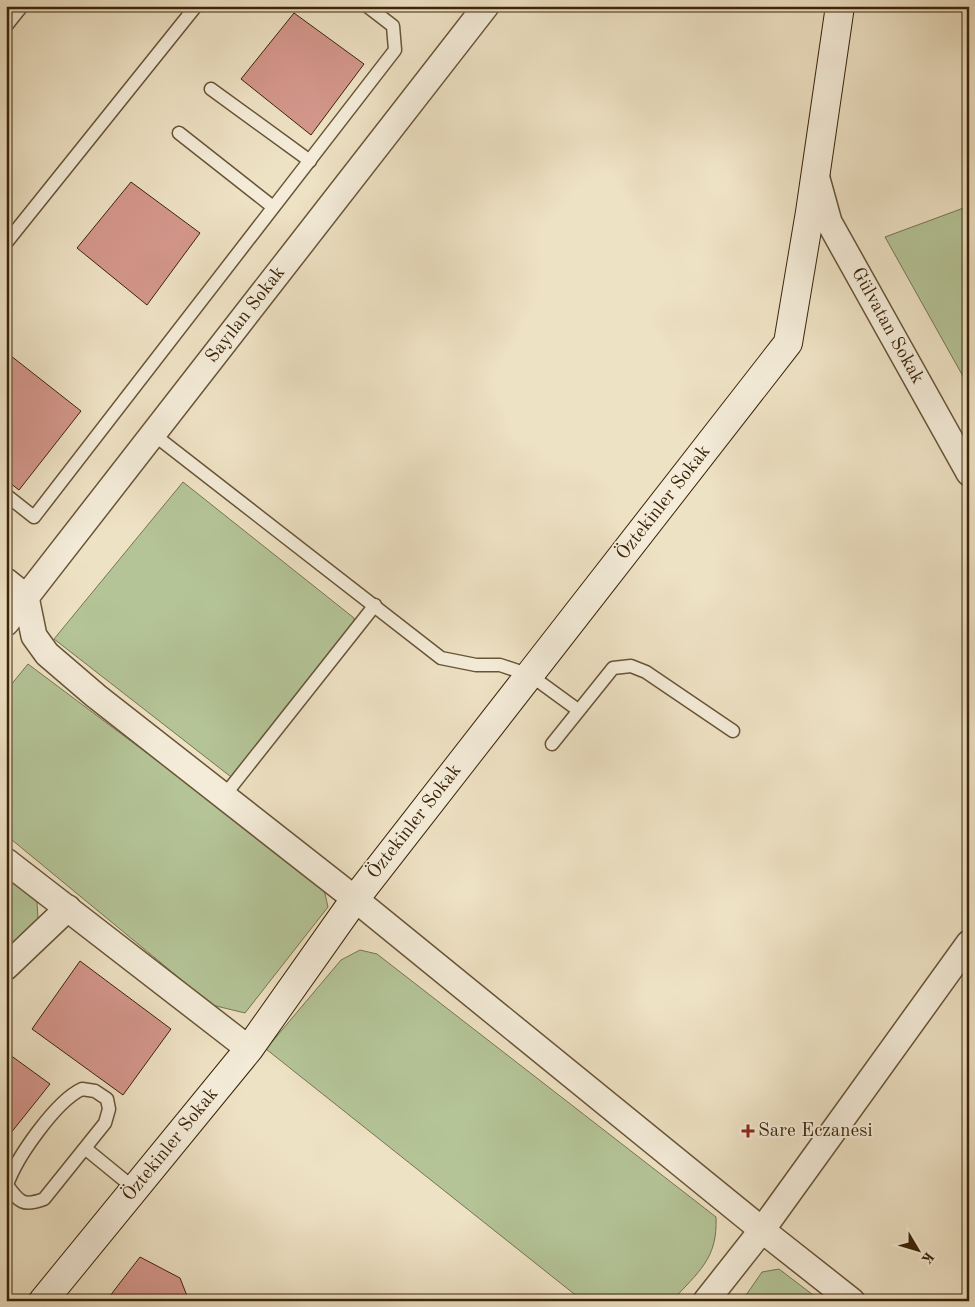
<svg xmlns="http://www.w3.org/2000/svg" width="975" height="1307" font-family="'Old Standard TT',serif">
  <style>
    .green { fill: #b4c497; stroke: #787450 }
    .building { fill: #d4978c; stroke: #3b2408 }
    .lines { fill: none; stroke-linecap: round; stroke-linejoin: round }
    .lane-casing { stroke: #685437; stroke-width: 15 }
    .street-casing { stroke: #685437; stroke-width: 28 }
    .secondary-casing { stroke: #3b2408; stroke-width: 30 }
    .lane { stroke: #f4ecd9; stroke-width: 12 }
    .street { stroke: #f4ecd9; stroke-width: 25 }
    .secondary { stroke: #f4ecd9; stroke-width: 28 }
    .poi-dot { fill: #8f2418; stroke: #f4ecd9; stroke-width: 2 }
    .labels { text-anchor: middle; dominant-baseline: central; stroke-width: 4; stroke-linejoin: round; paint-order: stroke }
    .street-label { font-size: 19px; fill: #3b2408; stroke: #f4ecd9 }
    .poi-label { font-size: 19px; fill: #3b2408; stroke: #f4ecd9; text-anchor: start }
  </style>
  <rect width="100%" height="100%" fill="#eee2c4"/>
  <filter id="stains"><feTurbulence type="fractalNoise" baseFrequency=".004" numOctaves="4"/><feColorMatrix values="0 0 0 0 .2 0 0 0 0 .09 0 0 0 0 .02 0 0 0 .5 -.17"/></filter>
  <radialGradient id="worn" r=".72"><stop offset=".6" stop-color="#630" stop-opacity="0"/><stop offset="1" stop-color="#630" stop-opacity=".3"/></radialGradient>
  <g class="green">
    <path d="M969 206V387L885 237Z"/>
    <path d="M183 482 354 618 355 629 235 780 54 639Z"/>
    <path d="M28 664 323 885 328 907 245 1013 212 1005 6 835V691Z"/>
    <path d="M6 877 37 902 38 918 6 949Z"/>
    <path d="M360 950 377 954 716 1217C718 1259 698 1272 672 1301H583L266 1049 341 960Z"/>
    <path d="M779 1269 821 1301H742L762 1272Z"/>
  </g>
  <g class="building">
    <path d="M294 13 364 64 311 135 241 79Z"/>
    <path d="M131 182 200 233 147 305 77 248Z"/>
    <path d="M6 352 81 411 19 490 6 480Z"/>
    <path d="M80 961 171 1029 123 1095 32 1029Z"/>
    <path d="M6 1052 50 1084 6 1139Z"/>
    <path d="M140 1257 180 1278 189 1301H106Z"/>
  </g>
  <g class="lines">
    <defs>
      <g id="lane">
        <path d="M6 26 22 6"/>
        <path d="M211 89 310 161"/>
        <path d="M179 133 273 207"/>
        <path d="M6 243 196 6"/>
        <path d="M153 434 441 658 476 665H500L530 675 578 710"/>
        <path d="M6 495 34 517 395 50 393 26 367 6"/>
        <path d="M552 744 613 668 631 666 646 672 733 731"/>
        <path d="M224 796 375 605"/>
        <path d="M82 1089 95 1091 107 1099 109 1109 105 1123 44 1199C23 1207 19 1202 7 1185 16 1158 56 1101 82 1089Z"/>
        <path d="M86 1149 135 1189"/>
      </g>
      <g id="street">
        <path d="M816 175 829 222 969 473"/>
        <path d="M6 581 26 597 34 636 47 654 96 696 355 899 762 1230 852 1301"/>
        <path d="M6 623 486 6"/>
        <path d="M6 861 249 1049"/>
        <path d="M6 967 68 908"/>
        <path d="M706 1301 762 1230 969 943"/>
      </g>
      <path id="secondary" d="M43 1301 249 1049 355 899 788 343 810 212 840 6"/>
    </defs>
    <use href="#lane" class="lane-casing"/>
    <use href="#street" class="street-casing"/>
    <use href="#secondary" class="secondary-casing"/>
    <use href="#lane" class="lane"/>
    <use href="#street" class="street"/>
    <use href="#secondary" class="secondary"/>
  </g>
  <path class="poi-dot" d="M745.5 1123.5h5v5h5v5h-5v5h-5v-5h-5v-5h5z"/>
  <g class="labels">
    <g class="street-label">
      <text transform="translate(246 315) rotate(-52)">Sayılan Sokak</text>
      <text transform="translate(887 326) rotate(61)">Gülvatan Sokak</text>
      <text transform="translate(664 503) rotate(-52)">Öztekinler Sokak</text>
      <text transform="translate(415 822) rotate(-52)">Öztekinler Sokak</text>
      <text transform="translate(171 1145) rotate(-51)">Öztekinler Sokak</text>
    </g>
    <g class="poi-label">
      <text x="758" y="1131">Sare Eczanesi</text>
    </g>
  </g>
  <rect width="975" height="1307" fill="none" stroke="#eee2c4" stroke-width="25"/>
  <rect x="8" y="8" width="960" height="1292" fill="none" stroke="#3b2408" stroke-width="2.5"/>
  <rect x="12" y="12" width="950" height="1282" fill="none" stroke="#3b2408"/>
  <g transform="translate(918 1250) rotate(128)" stroke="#f4ecd9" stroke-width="4" paint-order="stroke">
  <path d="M0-4L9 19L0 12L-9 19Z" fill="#3b2408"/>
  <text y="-8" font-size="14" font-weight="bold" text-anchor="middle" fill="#3b2408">K</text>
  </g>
  <rect width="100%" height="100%" filter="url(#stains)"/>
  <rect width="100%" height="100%" fill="url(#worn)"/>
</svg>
